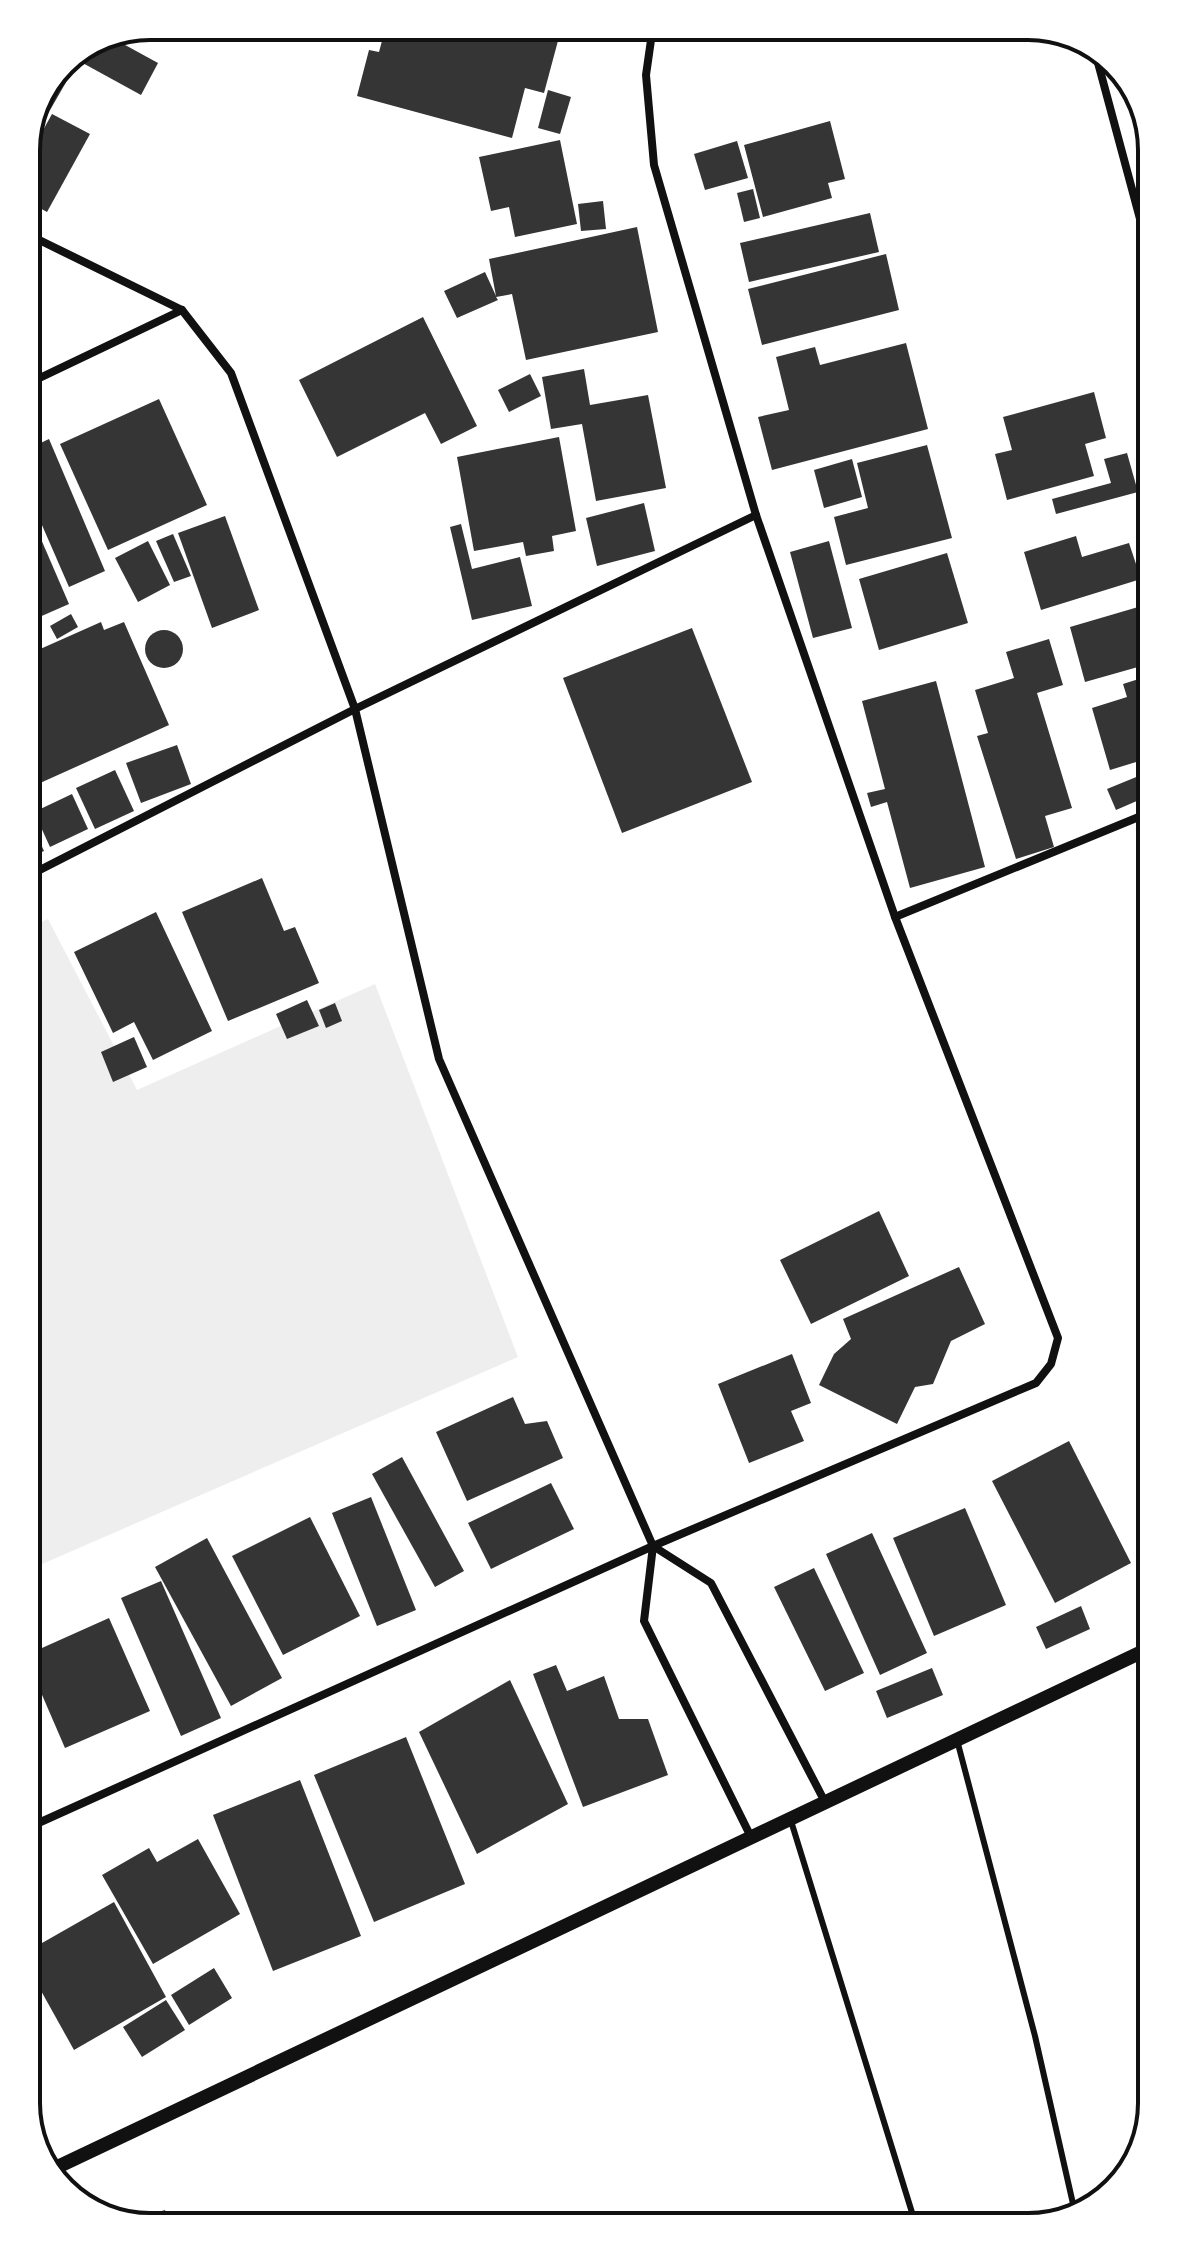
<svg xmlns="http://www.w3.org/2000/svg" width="1178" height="2253" font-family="Mulish,sans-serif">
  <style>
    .green { fill: #eee }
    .building { fill: #353535 }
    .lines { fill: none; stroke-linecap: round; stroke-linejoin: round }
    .service { stroke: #111; stroke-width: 6 }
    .minor { stroke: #111; stroke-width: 8 }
    .tertiary { stroke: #111; stroke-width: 14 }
    .rim { fill: none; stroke: #111; stroke-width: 4 }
  </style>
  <rect width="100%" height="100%" fill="#fff"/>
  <path class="green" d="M48 919 137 1090 375 984 518 1357 33 1568 30 927Z"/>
  <g class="building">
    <path d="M386 26H519L559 37 544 93 525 88 512 138 357 96 369 50 379 52Z"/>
    <path d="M116 40 158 63 141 95 79 61 84 53Z"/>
    <path d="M58 72 69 77 34 138 29 136Z"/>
    <path d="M548 90 571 97 560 134 538 128Z"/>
    <path d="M52 114 90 134 47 212 27 201 26 161Z"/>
    <path d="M830 121 845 179 828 183 832 198 763 217 744 145Z"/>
    <path d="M560 140 577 224 515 237 509 207 491 211 479 157Z"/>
    <path d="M737 141 748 178 705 190 694 154Z"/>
    <path d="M753 189 760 218 744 222 737 193Z"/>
    <path d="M603 201 606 229 581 231 578 204Z"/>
    <path d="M870 213 879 252 749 282 740 243Z"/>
    <path d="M637 227 658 332 526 360 512 294 496 297 498 300 457 318 444 291 485 272 496 296 489 259Z"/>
    <path d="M886 254 899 310 762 345 748 289Z"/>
    <path d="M423 317 477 426 441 444 425 413 337 457 299 380Z"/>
    <path d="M906 343 928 429 772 470 758 417 789 410 776 357 815 347 820 365Z"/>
    <path d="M584 369 590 405 648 395 666 488 596 501 582 424 551 429 542 377Z"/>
    <path d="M530 374 541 396 509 412 498 390Z"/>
    <path d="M1094 392 1106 438 1085 444 1094 476 1007 500 995 454 1012 450 1003 417Z"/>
    <path d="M159 399 207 505 108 550 60 444Z"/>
    <path d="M559 437 576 531 552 536 554 551 526 556 523 542 474 551 457 457Z"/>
    <path d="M49 439 105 571 69 587 28 493V449Z"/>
    <path d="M927 445 952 538 846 565 834 517 868 508 857 463Z"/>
    <path d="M1127 453 1138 492 1056 514 1052 499 1111 483 1104 459Z"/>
    <path d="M852 459 862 497 824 508 814 470Z"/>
    <path d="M644 503 655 551 597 566 586 518Z"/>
    <path d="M28 509 69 604 28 622Z"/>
    <path d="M225 516 259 610 212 628 178 533Z"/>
    <path d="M461 524 472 569 520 557 532 606 472 620 450 527Z"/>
    <path d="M173 534 191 576 174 582 156 541Z"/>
    <path d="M1076 536 1082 557 1129 543 1141 579 1041 610 1024 552Z"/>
    <path d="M148 541 170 585 138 602 115 558Z"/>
    <path d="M829 541 852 628 813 638 790 552Z"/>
    <path d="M947 553 968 623 879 650 859 579Z"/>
    <path d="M1145 605V665L1085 682 1070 627Z"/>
    <path d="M71 614 78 627 57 639 50 626Z"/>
    <path d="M101 622 104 630 124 622 169 725 29 788V654Z"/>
    <path d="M692 628 752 782 622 833 563 678Z"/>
    <circle cx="164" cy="649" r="19"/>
    <path d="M1049 639 1063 685 1037 693 1072 808 1045 816 1054 847 1016 859 977 736 988 733 975 690 1014 678 1006 652Z"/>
    <path d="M1145 677 1146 759 1110 770 1092 708 1127 697 1123 684Z"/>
    <path d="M936 681 985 867 910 888 887 802 871 807 867 793 885 789 862 701Z"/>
    <path d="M177 745 191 784 141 803 126 763Z"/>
    <path d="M115 770 134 811 95 829 76 788Z"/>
    <path d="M1146 773V797L1116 810 1107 789Z"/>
    <path d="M72 794 88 829 50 847 34 812Z"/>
    <path d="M29 818 44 851 30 857Z"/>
    <path d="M262 878 284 931 295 927 319 983 228 1021 182 912Z"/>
    <path d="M156 912 212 1031 153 1060 134 1022 113 1033 74 952Z"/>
    <path d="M307 1000 319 1026 287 1039 276 1014Z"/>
    <path d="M335 1003 342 1021 326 1028 319 1010Z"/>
    <path d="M134 1037 147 1067 113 1082 101 1052Z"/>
    <path d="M879 1211 909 1276 811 1324 780 1260Z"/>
    <path d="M959 1267 985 1324 951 1341 933 1384 915 1387 897 1424 819 1385 834 1354 851 1339 843 1319Z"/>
    <path d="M792 1354 811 1403 791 1411 804 1441 749 1463 718 1384Z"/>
    <path d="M513 1397 525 1424 547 1421 563 1458 467 1501 436 1432Z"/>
    <path d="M1069 1441 1131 1563 1055 1603 992 1481Z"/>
    <path d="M402 1457 464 1571 435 1587 372 1474Z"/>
    <path d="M551 1483 574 1529 491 1569 468 1523Z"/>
    <path d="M371 1497 416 1610 377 1626 332 1513Z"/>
    <path d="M965 1508 1006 1605 934 1636 893 1538Z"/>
    <path d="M310 1517 360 1616 283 1655 232 1556Z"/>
    <path d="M872 1533 927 1653 880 1675 826 1554Z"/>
    <path d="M207 1538 282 1678 231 1706 155 1567Z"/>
    <path d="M814 1568 864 1673 825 1691 774 1587Z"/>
    <path d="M161 1581 221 1718 181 1736 121 1598Z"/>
    <path d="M1081 1606 1090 1629 1046 1649 1036 1627Z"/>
    <path d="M109 1618 150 1711 65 1748 33 1674V1652Z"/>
    <path d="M556 1665 567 1691 604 1676 619 1719H648L668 1775 583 1807 533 1674Z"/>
    <path d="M932 1668 943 1695 887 1718 876 1691Z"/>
    <path d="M510 1680 568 1804 477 1854 419 1732Z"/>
    <path d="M406 1737 465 1884 374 1922 314 1775Z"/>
    <path d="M300 1780 361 1936 273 1971 213 1815Z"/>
    <path d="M198 1839 240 1914 153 1964 102 1875 149 1848 157 1862Z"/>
    <path d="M114 1902 166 1997 74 2050 35 1980V1947Z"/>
    <path d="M214 1968 232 1998 189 2025 171 1995Z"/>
    <path d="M166 2000 185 2030 142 2057 123 2027Z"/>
    <path d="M165 2210 170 2226 142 2227 127 2222Z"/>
  </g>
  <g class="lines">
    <g class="service">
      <path d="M957 1740 1035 2036 1076 2217"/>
      <path d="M791 1821 914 2219"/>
    </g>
    <g class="minor">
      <path d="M1094 48 1143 230"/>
      <path d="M27 234 182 310 231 373 355 709 439 1059 653 1546 644 1621 751 1837"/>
      <path d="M27 384 182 310"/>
      <path d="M30 875 355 709 756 515"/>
      <path d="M895 917 1146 814"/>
      <path d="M653 1546 711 1583 825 1802"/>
      <path d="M34 1825 653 1546 1036 1383 1051 1364 1058 1338 895 917 756 515 654 165 646 75 653 26"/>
    </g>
    <path class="tertiary" d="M51 2170 1150 1648"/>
  </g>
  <path d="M0 0H1178V2253H0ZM150 40H1028A110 110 0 0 1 1138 150V2103A110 110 0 0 1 1028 2213H150A110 110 0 0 1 40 2103V150A110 110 0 0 1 150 40Z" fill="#fff" fill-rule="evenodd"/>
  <path class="rim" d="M150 40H1028A110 110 0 0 1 1138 150V2103A110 110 0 0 1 1028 2213H150A110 110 0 0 1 40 2103V150A110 110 0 0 1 150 40Z"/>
</svg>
